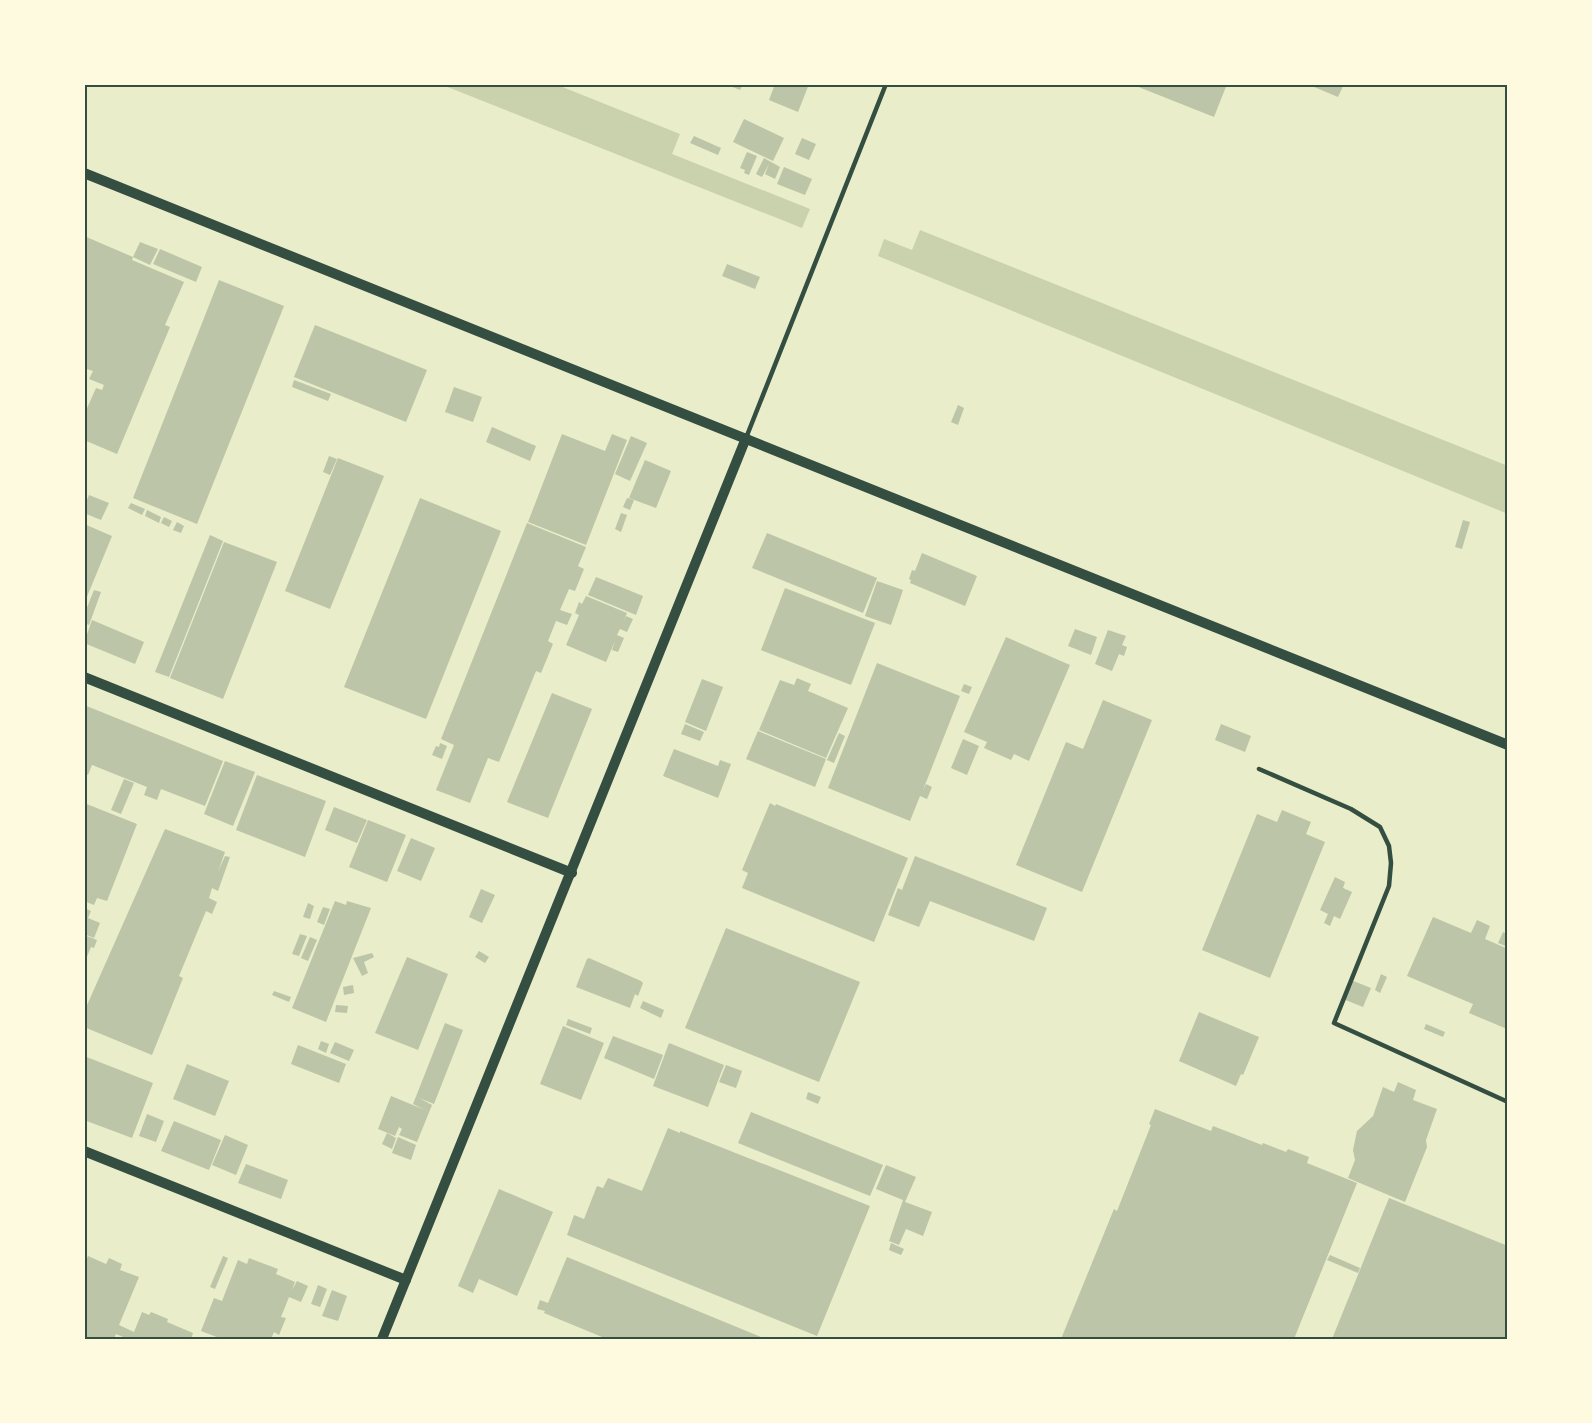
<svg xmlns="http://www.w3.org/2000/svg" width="1592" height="1423" font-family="Montserrat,sans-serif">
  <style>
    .green { fill: #cad2ad }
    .building { fill: #bcc5a7 }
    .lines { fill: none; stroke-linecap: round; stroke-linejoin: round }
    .service { stroke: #344e41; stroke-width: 4.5 }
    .tertiary { stroke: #344e41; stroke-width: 10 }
    .neatline { fill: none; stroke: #344e41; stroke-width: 2 }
  </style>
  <rect width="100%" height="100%" fill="#e9edc9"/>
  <g class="green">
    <path d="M440 84H555L680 134 672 154 810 209 802 228Z"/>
    <path d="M920 230 1508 466V514L878 256 884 239 912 250Z"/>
  </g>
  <g class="building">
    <path d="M725 84H743L740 90Z"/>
    <path d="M775 84H809L798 112 769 100Z"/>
    <path d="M1131 84H1227L1214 117Z"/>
    <path d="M1307 84H1344L1338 97Z"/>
    <path d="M744 119 784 138 773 161 733 142Z"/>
    <path d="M694 136 721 148 718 155 690 143Z"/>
    <path d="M802 138 816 144 809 160 795 154Z"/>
    <path d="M747 152 757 156 749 175 744 173 745 170 740 168Z"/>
    <path d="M764 158 780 167 775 179 765 174 769 164 762 177 756 174Z"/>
    <path d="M784 167 812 179 805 195 777 184Z"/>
    <path d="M84 236 133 257 132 260 184 282 165 325 170 327 117 454 84 440V415L96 388 102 390 104 385 89 379 93 371 84 368Z"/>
    <path d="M140 242 158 249 150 265 133 257Z"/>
    <path d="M160 249 202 267 196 282 153 264Z"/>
    <path d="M727 264 760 277 755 289 722 276Z"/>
    <path d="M219 280 284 306 197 524 133 498Z"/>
    <path d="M315 325 427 370 406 422 294 377Z"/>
    <path d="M294 380 331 394 328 401 292 387Z"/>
    <path d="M454 387 482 397 473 422 445 412Z"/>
    <path d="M958 405 964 408 958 425 951 422Z"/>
    <path d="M492 427 536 446 530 461 486 442Z"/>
    <path d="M562 434 605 451 612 434 627 440 586 545 528 522Z"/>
    <path d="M631 436 647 443 630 481 615 474Z"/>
    <path d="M329 456 337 459 330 475 323 472Z"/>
    <path d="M338 458 384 476 330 609 285 591Z"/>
    <path d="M645 460 671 471 656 508 629 498Z"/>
    <path d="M89 495 109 503 101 520 84 513V507Z"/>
    <path d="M420 498 501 531 426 719 344 687Z"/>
    <path d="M627 498 634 500 630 510 623 507Z"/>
    <path d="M131 503 145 509 142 515 128 508Z"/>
    <path d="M147 510 161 517 159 523 145 516Z"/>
    <path d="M621 513 627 515 621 532 615 529Z"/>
    <path d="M164 517 172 521 169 527 161 523Z"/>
    <path d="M1463 520 1470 522 1462 549 1455 547Z"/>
    <path d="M177 522 184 526 181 533 173 530Z"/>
    <path d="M527 523 586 547 578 566 584 569 575 591 569 589 560 610 572 614 567 625 556 621 548 641 553 644 541 673 536 671 499 762 488 758 470 803 436 790 454 745 441 739Z"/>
    <path d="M84 524 112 536 84 604Z"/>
    <path d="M767 533 877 578 863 613 752 568Z"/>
    <path d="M210 535 223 541 169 677 155 672Z"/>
    <path d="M224 542 277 562 223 699 170 678Z"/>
    <path d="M922 553 977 576 965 606 910 583 911 580 909 579 912 570 915 571Z"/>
    <path d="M596 577 643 596 636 615 588 595Z"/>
    <path d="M877 581 903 590 891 625 865 616Z"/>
    <path d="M785 588 875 623 851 685 761 650Z"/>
    <path d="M94 590 101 592 89 625 84 623V615Z"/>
    <path d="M586 596 627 613 622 625 626 616 633 619 627 632 620 629 617 635 624 638 618 652 612 650 615 641 606 662 566 645 579 615 575 613 579 602 582 604Z"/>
    <path d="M92 620 144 642 135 664 84 643Z"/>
    <path d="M1075 629 1097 637 1091 655 1068 646Z"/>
    <path d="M1108 630 1126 636 1122 645 1127 647 1124 656 1119 654 1112 671 1095 664Z"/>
    <path d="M1006 637 1070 665 1029 761 1014 754 1011 760 984 748 987 742 964 732Z"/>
    <path d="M877 663 960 696 923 790 926 784 932 787 927 799 920 796 910 821 828 788Z"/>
    <path d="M797 678 811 684 808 691 848 708 826 758 759 730 780 680 794 685Z"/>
    <path d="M702 679 723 687 706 731 685 722Z"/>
    <path d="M964 684 972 687 969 694 961 691Z"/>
    <path d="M552 693 592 709 548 818 507 802Z"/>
    <path d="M1103 700 1152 720 1082 892 1016 865 1066 742 1083 749Z"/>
    <path d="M84 705 223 761 205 806 161 789 157 800 144 795 147 787 92 765 88 775 84 773Z"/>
    <path d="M685 724 704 732 700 741 681 734Z"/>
    <path d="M1221 724 1251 736 1245 752 1215 740Z"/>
    <path d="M758 731 826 759 815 787 746 759Z"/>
    <path d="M839 733 845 736 834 763 827 760Z"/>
    <path d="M963 739 979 746 967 775 951 768Z"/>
    <path d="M440 743 447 746 442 759 432 755 436 746 439 747Z"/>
    <path d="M674 749 718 766 720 760 731 764 718 798 663 776Z"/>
    <path d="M225 761 255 772 233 826 204 814Z"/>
    <path d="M257 775 326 801 305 857 236 830Z"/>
    <path d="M124 779 134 783 121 814 111 810Z"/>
    <path d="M84 803 137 824 107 901 97 898 94 905 84 901Z"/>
    <path d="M770 803 775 806 776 804 908 858 874 942 742 888 748 873 742 870Z"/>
    <path d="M334 807 367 820 357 843 325 830Z"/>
    <path d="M1282 810 1311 822 1306 834 1325 842 1270 978 1202 950 1257 814 1277 822Z"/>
    <path d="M368 820 406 835 387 882 349 867Z"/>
    <path d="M165 829 225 852 218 872 225 856 230 857 218 891 212 888 209 898 217 902 212 914 206 911 179 976 183 978 152 1055 84 1027V1012Z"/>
    <path d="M411 838 435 848 421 881 397 871Z"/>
    <path d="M915 856 1047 908 1034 941 930 901 919 927 888 915 898 888 902 890Z"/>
    <path d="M1335 877 1345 882 1343 888 1352 892 1340 919 1334 916 1330 926 1324 923 1328 914 1320 910Z"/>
    <path d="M481 889 495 895 482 923 469 917Z"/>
    <path d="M335 901 346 905 347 901 371 908 326 1022 292 1008Z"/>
    <path d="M308 903 314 906 310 919 303 917Z"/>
    <path d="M323 907 330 909 324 925 317 922Z"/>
    <path d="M84 908 91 911 88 918 100 923 94 938 84 934Z"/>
    <path d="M1433 917 1471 933 1477 920 1490 926 1485 939 1508 949 1507 1029 1469 1013 1473 1004 1407 976Z"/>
    <path d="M726 928 860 982 819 1082 685 1028Z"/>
    <path d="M1503 932 1508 935V947L1498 943Z"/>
    <path d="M300 934 307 936 299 956 292 954Z"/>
    <path d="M84 935 97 940 94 948 91 947 84 964Z"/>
    <path d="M310 937 317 940 308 961 301 958Z"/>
    <path d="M479 951 489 957 485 963 475 957Z"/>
    <path d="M372 953 374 957 364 962 368 973 362 976 353 958Z"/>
    <path d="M407 957 448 974 418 1050 375 1033Z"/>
    <path d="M589 958 641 981 643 983 638 996 635 994 630 1008 576 987 587 959Z"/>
    <path d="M1381 974 1387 977 1380 993 1375 990Z"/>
    <path d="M1351 980 1371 988 1363 1007 1343 999Z"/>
    <path d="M353 985 354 993 344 995 343 987Z"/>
    <path d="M274 991 291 997 289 1002 272 995Z"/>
    <path d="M643 1001 664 1010 661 1018 640 1008Z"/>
    <path d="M336 1005 348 1006 347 1013 335 1012Z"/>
    <path d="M1199 1012 1259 1037 1243 1075 1241 1074 1236 1086 1179 1061Z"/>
    <path d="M568 1019 592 1028 590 1034 566 1025Z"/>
    <path d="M445 1023 463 1030 434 1104 419 1098 432 1105 417 1142 399 1135 402 1129 399 1127 395 1136 378 1129 391 1096 425 1110 413 1104Z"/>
    <path d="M1426 1024 1445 1032 1443 1037 1424 1029Z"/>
    <path d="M563 1026 604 1043 581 1100 540 1084Z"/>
    <path d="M613 1036 663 1055 654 1079 604 1058Z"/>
    <path d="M321 1041 329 1044 326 1053 318 1049Z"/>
    <path d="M335 1042 354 1050 349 1061 330 1053Z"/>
    <path d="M669 1043 724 1065 708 1107 653 1086Z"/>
    <path d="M298 1045 346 1064 339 1083 291 1064Z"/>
    <path d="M84 1056 153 1083 132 1138 84 1120Z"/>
    <path d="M187 1064 229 1081 215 1116 173 1099Z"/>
    <path d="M726 1065 742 1071 736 1088 719 1082Z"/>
    <path d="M1398 1082 1416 1090 1413 1100 1437 1109 1426 1140 1427 1147 1405 1202 1348 1178 1355 1160 1353 1150 1357 1131 1373 1116 1383 1087 1394 1092Z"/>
    <path d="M808 1092 821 1097 818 1104 806 1099Z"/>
    <path d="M1155 1109 1211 1131 1213 1126 1262 1145 1263 1143 1286 1152 1288 1149 1309 1157 1307 1163 1357 1183 1294 1339H1061L1114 1209 1117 1211 1151 1125 1149 1124Z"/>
    <path d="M751 1112 883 1165 870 1196 738 1143Z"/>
    <path d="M147 1114 164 1121 156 1142 139 1136Z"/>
    <path d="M174 1121 221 1140 209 1170 161 1151Z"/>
    <path d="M668 1128 680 1133V1131L870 1206 817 1336 567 1235 574 1215 584 1219 597 1186 603 1188 608 1178 642 1191Z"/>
    <path d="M387 1133 396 1138 392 1149 382 1144Z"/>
    <path d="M225 1135 248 1145 236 1175 212 1165Z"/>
    <path d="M398 1137 416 1145 411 1160 392 1153Z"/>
    <path d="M246 1164 288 1180 281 1199 238 1183Z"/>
    <path d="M886 1165 916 1177 905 1202 932 1212 923 1236 906 1229 899 1245 889 1241 903 1200 876 1189Z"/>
    <path d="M499 1189 553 1212 517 1296 479 1279 473 1293 458 1286Z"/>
    <path d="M1389 1198 1508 1246V1339H1332Z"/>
    <path d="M891 1243 904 1249 901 1255 889 1250Z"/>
    <path d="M1330 1255 1360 1268 1358 1273 1327 1260Z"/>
    <path d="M88 1256 106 1264 109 1258 122 1264 120 1270 139 1277 119 1325 134 1332 142 1312 149 1315 151 1312 168 1319 167 1322 193 1333 191 1339H128L116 1334 114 1339H84V1265Z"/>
    <path d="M223 1256 228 1258 215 1289 210 1287Z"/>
    <path d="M567 1257 766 1339H607L544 1313 545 1311 537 1309 540 1300 548 1303Z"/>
    <path d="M249 1258 278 1269 276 1274 295 1282 292 1290 297 1281 308 1286 301 1302 289 1297 281 1317 286 1318 279 1335 274 1332 271 1339H222L201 1331 214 1298 222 1301 238 1260 247 1264Z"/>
    <path d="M318 1285 327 1289 320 1307 311 1304Z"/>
    <path d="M332 1290 347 1296 338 1321 322 1316Z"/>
  </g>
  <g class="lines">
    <g class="service">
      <path d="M746 438 886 84"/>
      <path d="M1259 769 1351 809 1380 827 1389 846 1391 863 1389 886 1334 1023 1508 1102"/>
    </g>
    <g class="tertiary">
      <path d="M84 173 1508 745"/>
      <path d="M84 677 572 873"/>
      <path d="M84 1151 406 1280"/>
      <path d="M382 1339 746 438"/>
    </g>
  </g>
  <rect width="1592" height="1423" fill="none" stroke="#fefae0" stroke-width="171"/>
  <rect x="86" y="86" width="1420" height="1252" class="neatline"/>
</svg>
